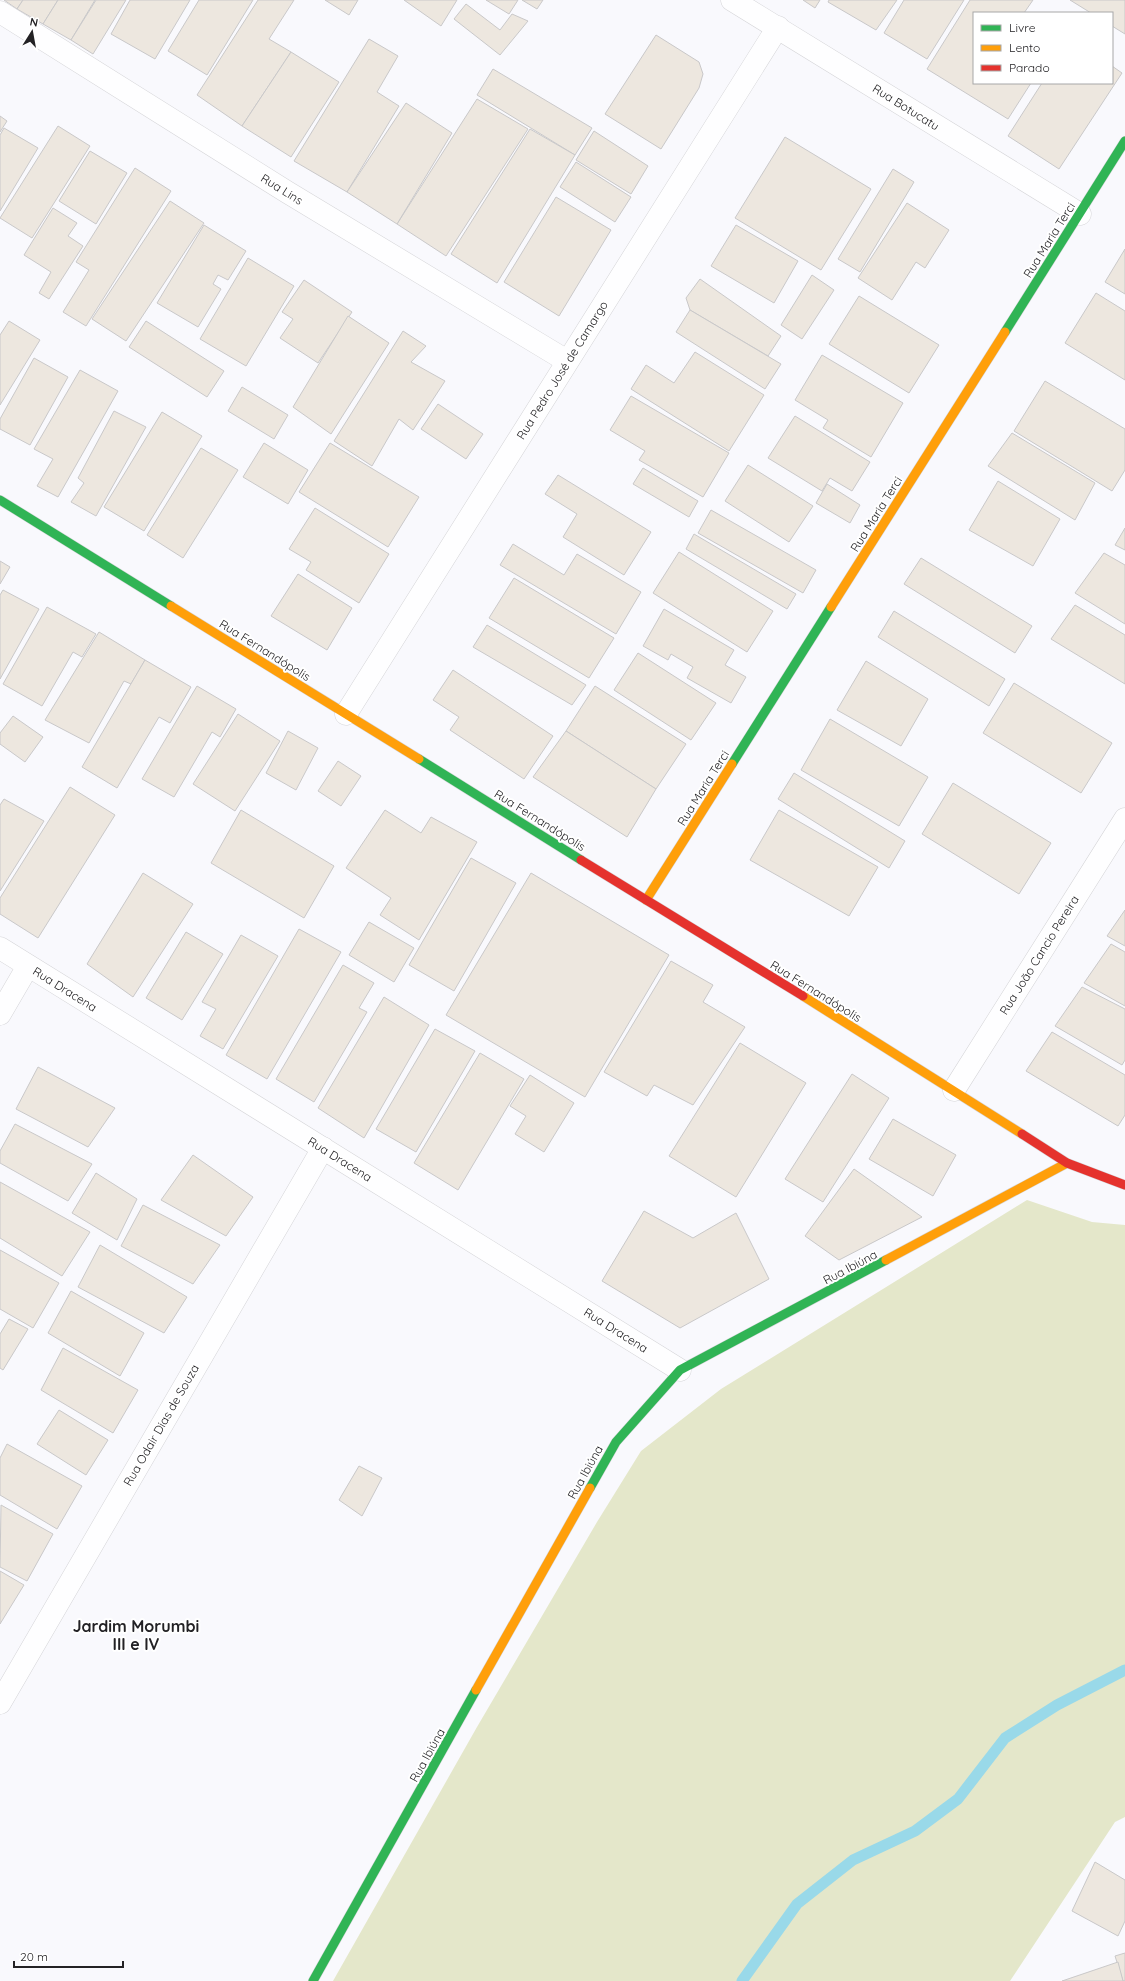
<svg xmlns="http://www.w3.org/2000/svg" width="1125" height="1981" font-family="Quicksand,sans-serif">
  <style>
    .green { fill: #e4e7ca }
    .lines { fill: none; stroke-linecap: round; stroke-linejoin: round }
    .stream { stroke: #99d9e9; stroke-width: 11 }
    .building { fill: #ede7df; stroke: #c9c8c9 }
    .street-casing { stroke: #d5d5d8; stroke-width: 23 }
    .fast-casing { stroke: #d5d5d8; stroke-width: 10 }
    .slow-casing { stroke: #d5d5d8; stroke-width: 10 }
    .jam-casing { stroke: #d5d5d8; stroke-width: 10 }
    .street { stroke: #fefeff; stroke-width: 22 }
    .fast { stroke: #30b455; stroke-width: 9 }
    .slow { stroke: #ff9f0a; stroke-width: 9 }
    .jam { stroke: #e5322d; stroke-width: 9 }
    .labels { text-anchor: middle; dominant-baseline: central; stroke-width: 4; stroke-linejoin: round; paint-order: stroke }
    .street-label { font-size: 12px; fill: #232225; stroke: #fff }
    .district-label { font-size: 16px; font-weight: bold; fill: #232225; stroke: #fff }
  </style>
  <rect width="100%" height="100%" fill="#f9f9fd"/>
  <path class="green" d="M1027 1200 1092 1222 1125 1225V1817L1115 1822 1010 1981H333L477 1727 597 1522 641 1451 721 1389Z"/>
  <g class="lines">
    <path class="stream" d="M742 1981 797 1904 853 1860 915 1831 958 1799 1005 1738 1057 1705 1125 1670"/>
  </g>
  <g class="building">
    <path d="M4 0H23L17 9Z"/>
    <path d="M23 0H58L43 24 17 9Z"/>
    <path d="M58 0H95L71 40 43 24Z"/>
    <path d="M96 0H126L93 54 71 40Z"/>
    <path d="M130 0H190L155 59 111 34Z"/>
    <path d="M199 0H253L207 75 168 51Z"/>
    <path d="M258 0H294L269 39 291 52 242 126 197 95Z"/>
    <path d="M325 0H358L349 15Z"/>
    <path d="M404 0H457L441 26Z"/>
    <path d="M486 0H518L509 14Z"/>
    <path d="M522 0H543L537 9Z"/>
    <path d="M803 0H820L815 8Z"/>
    <path d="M829 0H897L876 30 828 2Z"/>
    <path d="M904 0H964L927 59 884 33Z"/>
    <path d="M970 0H1033L1024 13H974V83H1031L1008 119 927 69Z"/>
    <path d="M1070 0H1125V34L1112 26V13H1091Z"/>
    <path d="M466 4 500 30 512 14 528 21 500 55 454 19Z"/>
    <path d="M656 35 699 62 703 74 699 88 661 149 605 114Z"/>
    <path d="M369 39 398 56 377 92 399 106 347 192 294 161Z"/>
    <path d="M291 52 339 82 291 157 242 126Z"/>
    <path d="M1112 66 1122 73 1059 169 1008 136 1042 83H1112Z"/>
    <path d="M493 69 592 128 575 155 477 95Z"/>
    <path d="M477 99 528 129 446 256 397 224Z"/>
    <path d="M406 103 452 133 397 224 347 192Z"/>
    <path d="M0 116 7 121 0 132Z"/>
    <path d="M58 126 90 146 32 238 0 218Z"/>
    <path d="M4 128 38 148 0 211V135Z"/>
    <path d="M530 129 575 155 497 283 451 254Z"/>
    <path d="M594 131 648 166 631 194 576 160Z"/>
    <path d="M785 137 871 189 821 270 735 218Z"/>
    <path d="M90 151 127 173 96 224 59 201Z"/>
    <path d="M576 162 631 197 615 222 560 187Z"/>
    <path d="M135 168 171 191 86 326 63 312 89 270 76 262Z"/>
    <path d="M893 169 914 182 860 272 838 259Z"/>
    <path d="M556 197 611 230 559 316 504 282Z"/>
    <path d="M170 201 204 223 126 341 92 319Z"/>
    <path d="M907 203 949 230 925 268 916 262 892 300 858 278Z"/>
    <path d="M53 208 77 223 68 236 83 246 49 299 39 293 51 272 24 255Z"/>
    <path d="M204 225 246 251 228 280 218 275 213 284 221 289 198 327 157 303Z"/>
    <path d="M736 225 798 261 774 303 711 266Z"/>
    <path d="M1125 249V294L1105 282Z"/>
    <path d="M248 258 294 286 246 366 200 339Z"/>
    <path d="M812 275 834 290 802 339 781 325Z"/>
    <path d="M700 279 781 336 768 356 690 310 686 298Z"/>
    <path d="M304 280 352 312 318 363 280 338 293 319 282 312Z"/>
    <path d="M1096 293 1125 311V380L1065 343Z"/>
    <path d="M859 296 939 345 909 393 829 344Z"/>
    <path d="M690 310 781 364 765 389 676 332Z"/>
    <path d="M348 316 389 343 331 434 293 407Z"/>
    <path d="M9 321 40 340 0 405V335Z"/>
    <path d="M146 321 224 371 207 397 129 347Z"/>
    <path d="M403 331 426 346 411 362 445 381 413 430 399 419 372 466 334 441Z"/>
    <path d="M695 352 764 395 729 451 631 389 646 365 674 383Z"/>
    <path d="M822 355 903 403 871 457 823 428 828 420 795 400Z"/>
    <path d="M34 358 68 377 30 445 0 429V419Z"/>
    <path d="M80 370 118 391 58 497 37 486 53 459 34 449Z"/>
    <path d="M1045 381 1125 429V470L1112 491 1014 431Z"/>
    <path d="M242 387 288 415 274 439 228 411Z"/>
    <path d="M631 396 729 453 703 497 639 460 645 451 610 430Z"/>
    <path d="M438 404 483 434 466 459 421 429Z"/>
    <path d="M114 411 146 427 96 516 71 502 84 483 78 478Z"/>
    <path d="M162 412 202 436 144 531 104 507Z"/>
    <path d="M795 416 870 462 852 491 830 478 822 491 768 458Z"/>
    <path d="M1012 433 1095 483 1075 520 988 466Z"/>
    <path d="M264 443 308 470 288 504 243 477Z"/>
    <path d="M330 443 419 497 388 547 299 492Z"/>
    <path d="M201 448 238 470 183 558 147 535Z"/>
    <path d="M748 465 813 506 789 542 725 501Z"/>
    <path d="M643 468 698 501 689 517 633 484Z"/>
    <path d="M558 475 651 532 624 575 563 537 577 514 545 494Z"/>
    <path d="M998 481 1060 519 1033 566 969 530Z"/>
    <path d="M827 484 860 505 850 523 816 503Z"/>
    <path d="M315 508 389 554 359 603 306 570 311 562 289 549Z"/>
    <path d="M711 510 816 570 803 593 698 533Z"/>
    <path d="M1125 528V550L1115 545Z"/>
    <path d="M694 534 796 594 787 609 686 549Z"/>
    <path d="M513 544 564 575 577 554 641 592 616 634 500 565Z"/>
    <path d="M679 552 773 611 747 652 653 593Z"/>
    <path d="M1104 553 1125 565V624L1075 593Z"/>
    <path d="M921 558 1032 626 1015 653 904 584Z"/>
    <path d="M0 561 10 567 0 584Z"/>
    <path d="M298 574 352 608 327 650 271 616Z"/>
    <path d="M514 578 614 638 589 678 489 618Z"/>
    <path d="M3 590 39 609 0 679V595Z"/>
    <path d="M1075 605 1125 635V684L1051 639Z"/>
    <path d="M47 607 96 634 82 657 73 652 42 706 3 684Z"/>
    <path d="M664 609 734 650 725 665 746 677 731 703 687 678 693 667 671 654 668 660 643 646Z"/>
    <path d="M894 611 1005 679 989 706 878 637Z"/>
    <path d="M487 625 586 685 572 705 473 647Z"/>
    <path d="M99 632 145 660 131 684 124 681 89 743 45 720Z"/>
    <path d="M638 653 716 703 691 740 614 690Z"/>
    <path d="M145 660 191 687 170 723 159 717 117 788 82 767Z"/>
    <path d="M866 661 928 699 901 746 837 710Z"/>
    <path d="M453 670 553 736 524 779 450 730 459 717 433 700Z"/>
    <path d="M1014 683 1112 743 1081 793 983 733Z"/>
    <path d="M197 686 236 709 220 737 212 732 174 797 142 779Z"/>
    <path d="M595 686 686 744 656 789 566 731Z"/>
    <path d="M238 714 280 741 235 811 193 784Z"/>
    <path d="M13 716 43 737 25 762 0 744V733Z"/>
    <path d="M830 719 928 777 899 826 801 770Z"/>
    <path d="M288 731 318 748 296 790 266 773Z"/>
    <path d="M566 731 656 789 627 837 533 777Z"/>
    <path d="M338 761 361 776 341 806 318 791Z"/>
    <path d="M794 773 905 841 889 868 778 799Z"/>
    <path d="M953 783 1051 843 1019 894 922 834Z"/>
    <path d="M70 787 115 815 38 938 0 914V898Z"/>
    <path d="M4 799 44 821 0 891V805Z"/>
    <path d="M241 810 334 866 304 918 211 863Z"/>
    <path d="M385 810 421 833 431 817 477 842 419 940 380 915 391 898 346 868Z"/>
    <path d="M779 810 878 867 849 916 750 860Z"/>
    <path d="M471 858 516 883 454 991 409 965Z"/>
    <path d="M143 873 193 904 133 997 87 964Z"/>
    <path d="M531 873 669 955 585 1097 446 1015Z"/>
    <path d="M1125 910V946L1107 936Z"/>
    <path d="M369 922 414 948 394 982 349 955Z"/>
    <path d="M299 929 341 952 267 1079 226 1055Z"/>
    <path d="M186 932 223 954 182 1020 146 998Z"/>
    <path d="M241 935 278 956 223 1049 200 1036 216 1009 202 1002Z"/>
    <path d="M1111 944 1125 952V1006L1084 983Z"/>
    <path d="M671 961 713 985 703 1002 745 1027 693 1105 654 1085 647 1096 604 1072Z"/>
    <path d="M343 965 374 983 359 1008 367 1012 314 1102 276 1079Z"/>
    <path d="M1082 987 1125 1009V1060L1122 1065 1055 1026Z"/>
    <path d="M384 997 429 1025 364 1138 318 1108Z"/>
    <path d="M435 1029 475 1051 416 1152 376 1129Z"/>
    <path d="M1052 1032 1125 1075V1115L1118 1126 1026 1071Z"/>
    <path d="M740 1043 806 1083 736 1197 669 1156Z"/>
    <path d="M480 1053 524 1079 458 1190 414 1163Z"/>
    <path d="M38 1067 115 1108 88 1147 16 1109Z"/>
    <path d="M852 1074 889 1098 823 1202 785 1179Z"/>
    <path d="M530 1075 574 1103 544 1152 515 1134 526 1116 510 1106Z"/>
    <path d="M893 1119 956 1155 933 1196 869 1159Z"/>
    <path d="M15 1124 92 1164 68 1201 0 1163V1151Z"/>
    <path d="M193 1155 253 1197 226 1236 161 1200Z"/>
    <path d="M854 1169 922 1217 839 1260 805 1236Z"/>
    <path d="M96 1173 137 1199 117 1240 72 1213Z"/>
    <path d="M0 1182 90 1232 62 1276 0 1238Z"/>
    <path d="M143 1205 220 1245 193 1284 121 1246Z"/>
    <path d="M644 1211 693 1238 736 1213 769 1279 680 1328 602 1281Z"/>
    <path d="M100 1245 187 1297 164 1333 78 1287Z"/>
    <path d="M0 1250 59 1283 33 1328 0 1309Z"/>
    <path d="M71 1291 144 1333 120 1376 48 1333Z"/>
    <path d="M9 1319 28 1329 3 1370 0 1368V1334Z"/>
    <path d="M63 1348 138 1390 113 1433 41 1390Z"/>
    <path d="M59 1410 108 1440 86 1475 37 1444Z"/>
    <path d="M7 1444 82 1486 57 1529 0 1495V1458Z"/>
    <path d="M359 1466 382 1478 362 1516 339 1500Z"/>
    <path d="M1 1505 53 1534 27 1581 0 1567Z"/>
    <path d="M0 1571 24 1585 0 1624Z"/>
    <path d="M1095 1862 1125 1880V1921L1118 1936 1072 1911Z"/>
    <path d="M1125 1953V1981H1123L1115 1956Z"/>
    <path d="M1118 1962 1123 1981H1062Z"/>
  </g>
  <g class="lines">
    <defs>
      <g id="street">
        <path d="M732 0 1080 214"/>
        <path d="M0 12 287 192 567 361"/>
        <path d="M346 714 778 27"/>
        <path d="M0 948 680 1370"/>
        <path d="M0 1014 28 966"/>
        <path d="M954 1090 1125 819"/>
        <path d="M0 1703 323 1148"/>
      </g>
      <g id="fast">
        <path d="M1005 332 1125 141"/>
        <path d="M0 500 171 606"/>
        <path d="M419 759 581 860"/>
        <path d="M732 764 831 607"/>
        <path d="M590 1488 616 1442 680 1370 886 1260"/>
        <path d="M313 1981 476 1690"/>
      </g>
      <g id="slow">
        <path d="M171 606 419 759"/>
        <path d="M831 607 1005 332"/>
        <path d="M646 900 732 764"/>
        <path d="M803 996 1022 1134"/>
        <path d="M886 1260 1067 1163"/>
        <path d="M476 1690 590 1488"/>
      </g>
      <g id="jam">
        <path d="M581 860 803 996"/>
        <path d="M1022 1134 1067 1163 1125 1185"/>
      </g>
    </defs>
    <use href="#street" class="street-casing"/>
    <use href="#fast" class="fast-casing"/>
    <use href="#slow" class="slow-casing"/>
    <use href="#jam" class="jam-casing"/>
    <use href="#street" class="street"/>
    <use href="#fast" class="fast"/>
    <use href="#slow" class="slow"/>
    <use href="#jam" class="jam"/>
  </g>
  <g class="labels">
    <g class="street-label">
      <text transform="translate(906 107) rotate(32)">Rua Botucatu</text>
      <text transform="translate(282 189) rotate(32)">Rua Lins</text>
      <text transform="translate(1049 240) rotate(-58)">Rua Maria Terci</text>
      <text transform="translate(562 370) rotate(-58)">Rua Pedro José de Camargo</text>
      <text transform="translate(876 514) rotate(-58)">Rua Maria Terci</text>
      <text transform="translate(265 650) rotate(32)">Rua Fernandópolis</text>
      <text transform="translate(703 788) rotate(-58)">Rua Maria Terci</text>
      <text transform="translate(540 820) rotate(32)">Rua Fernandópolis</text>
      <text transform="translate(1039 955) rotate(-58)">Rua João Cancio Pereira</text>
      <text transform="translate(65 989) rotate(32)">Rua Dracena</text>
      <text transform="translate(816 991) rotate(32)">Rua Fernandópolis</text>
      <text transform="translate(340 1159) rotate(32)">Rua Dracena</text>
      <text transform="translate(850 1267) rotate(-28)">Rua Ibiúna</text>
      <text transform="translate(616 1330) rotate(32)">Rua Dracena</text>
      <text transform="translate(161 1425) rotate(-60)">Rua Odair Dias de Souza</text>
      <text transform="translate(585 1472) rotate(-61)">Rua Ibiúna</text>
      <text transform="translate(427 1755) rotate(-61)">Rua Ibiúna</text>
    </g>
    <g class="district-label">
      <text x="136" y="1626">Jardim Morumbi<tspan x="136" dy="18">III e IV</tspan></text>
    </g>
  </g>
  <rect x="973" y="12" width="140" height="72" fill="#ffffff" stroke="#a7a7a8"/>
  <rect x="981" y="25" width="20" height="6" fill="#30b455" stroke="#a7a7a8"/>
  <text x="1009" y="32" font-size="12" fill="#232225">Livre</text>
  <rect x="981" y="45" width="20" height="6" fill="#ff9f0a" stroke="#a7a7a8"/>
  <text x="1009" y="52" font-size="12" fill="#232225">Lento</text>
  <rect x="981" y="65" width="20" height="6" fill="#e5322d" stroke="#a7a7a8"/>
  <text x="1009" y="72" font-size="12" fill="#232225">Parado</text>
  <g transform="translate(32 32) rotate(11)" stroke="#ffffff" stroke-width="3" paint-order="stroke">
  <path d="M0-3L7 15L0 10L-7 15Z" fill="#232225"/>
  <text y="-6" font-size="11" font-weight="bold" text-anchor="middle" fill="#232225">N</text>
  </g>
  <path d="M14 1961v6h109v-6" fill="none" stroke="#232225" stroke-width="2"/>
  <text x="20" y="1961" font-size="12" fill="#232225" stroke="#ffffff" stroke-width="3" paint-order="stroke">20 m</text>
</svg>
